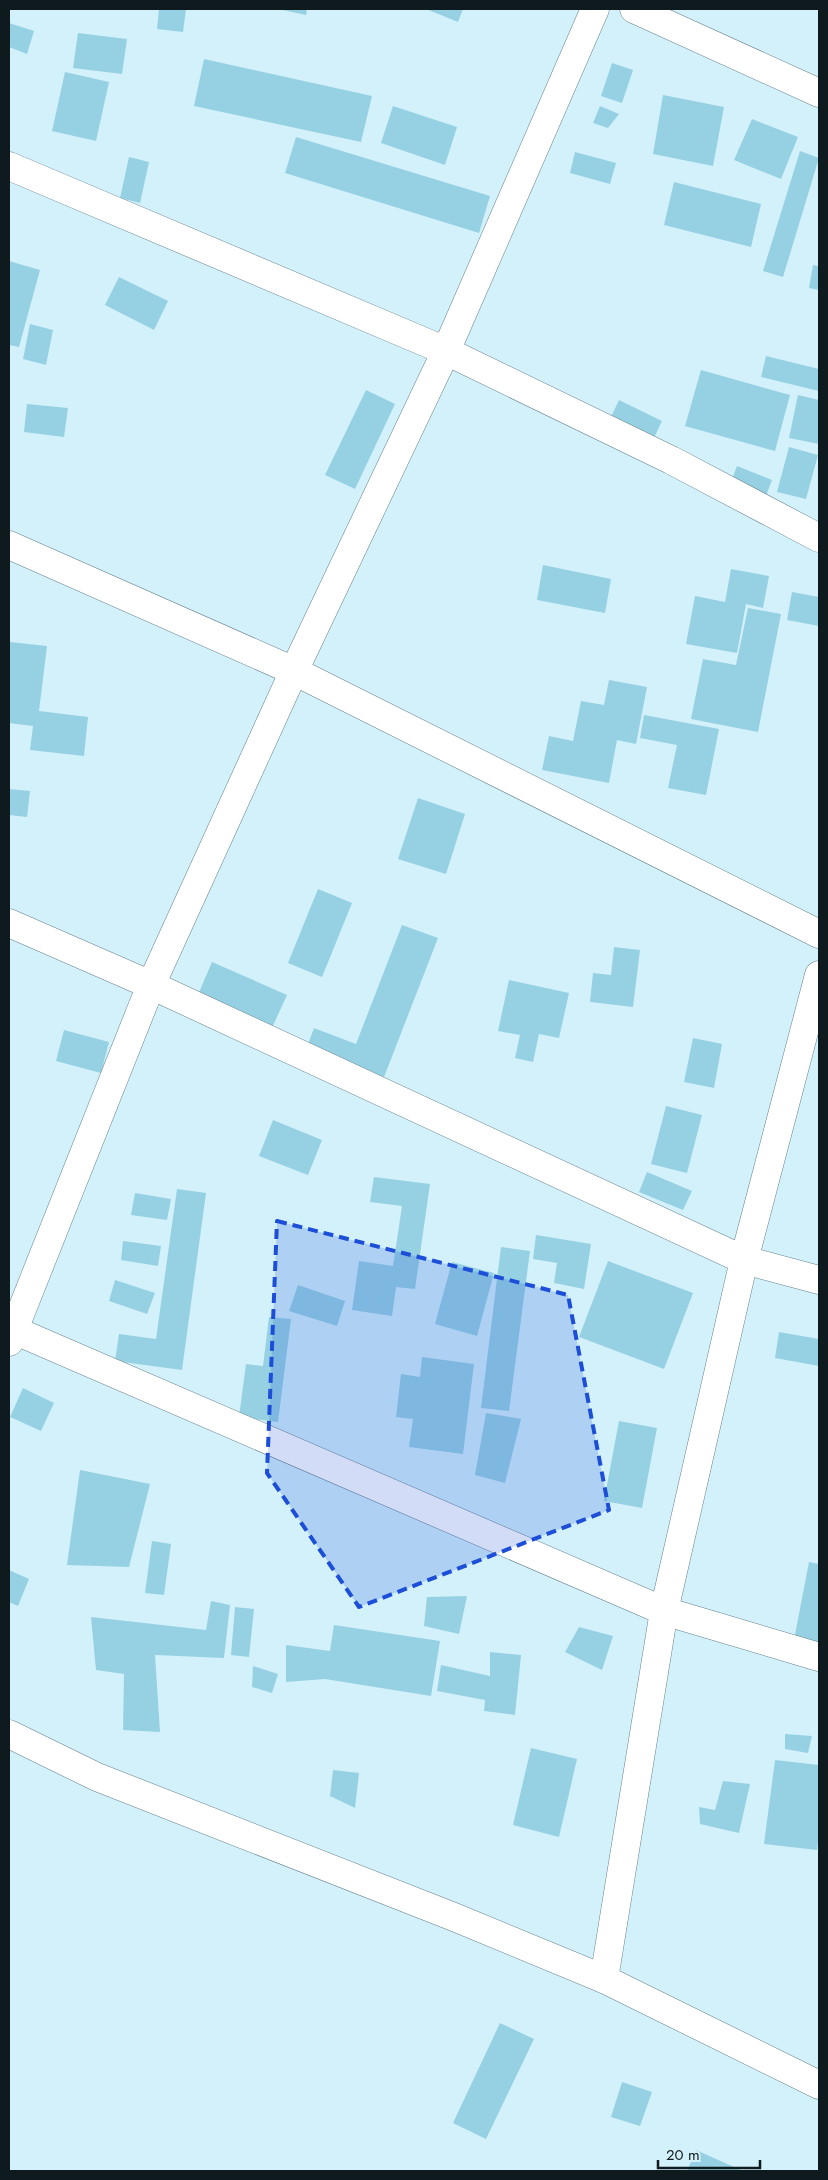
<svg xmlns="http://www.w3.org/2000/svg" width="828" height="2180" font-family="Jost,sans-serif">
  <style>
    .building { fill: #96d1e3 }
    .lines { fill: none; stroke-linecap: round; stroke-linejoin: round }
    .street-casing { stroke: #66828b; stroke-width: 29 }
    .street { stroke: #fff; stroke-width: 28 }
    .marked { fill: #1d4ed8; fill-opacity: 0.2; stroke: #1d4ed8; stroke-width: 4; stroke-dasharray: 10 6; stroke-linejoin: round }
  </style>
  <rect width="100%" height="100%" fill="#d3f1fb"/>
  <g class="building">
    <path d="M159 9H186L183 32 157 29Z"/>
    <path d="M278 9H307L306 15Z"/>
    <path d="M426 9H463L458 22Z"/>
    <path d="M9 23 34 31 27 54 9 47Z"/>
    <path d="M78 33 127 39 122 74 73 68Z"/>
    <path d="M204 59 372 96 361 142 194 106Z"/>
    <path d="M612 63 633 70 622 103 601 96Z"/>
    <path d="M65 72 109 82 96 141 52 131Z"/>
    <path d="M663 95 724 107 713 166 653 154Z"/>
    <path d="M393 106 457 127 445 165 381 143Z"/>
    <path d="M600 106 619 114 608 128 593 123Z"/>
    <path d="M752 119 798 137 781 179 734 160Z"/>
    <path d="M296 137 490 196 479 233 285 173Z"/>
    <path d="M800 151 819 158 783 277 763 271Z"/>
    <path d="M575 152 616 163 610 184 570 173Z"/>
    <path d="M129 157 149 162 140 203 120 198Z"/>
    <path d="M674 182 761 204 751 247 664 225Z"/>
    <path d="M9 261 40 270 19 347 9 345Z"/>
    <path d="M813 265 819 266V290L809 288Z"/>
    <path d="M119 277 168 301 154 330 105 305Z"/>
    <path d="M30 324 53 330 46 365 23 359Z"/>
    <path d="M766 356 819 369V391L761 377Z"/>
    <path d="M701 370 790 395 775 451 685 426Z"/>
    <path d="M366 390 395 404 355 489 325 475Z"/>
    <path d="M798 395 819 400V444L789 438Z"/>
    <path d="M619 400 662 421 653 440 610 419Z"/>
    <path d="M27 404 68 408 64 437 24 432Z"/>
    <path d="M789 447 818 455 806 499 777 492Z"/>
    <path d="M737 466 772 480 766 496 731 482Z"/>
    <path d="M543 565 611 579 605 613 537 600Z"/>
    <path d="M731 569 769 576 763 608 746 604 737 653 686 644 695 596 725 602Z"/>
    <path d="M792 592 819 597V626L787 620Z"/>
    <path d="M748 608 781 614 758 732 691 719 703 659 736 665Z"/>
    <path d="M10 642 47 646 39 711 88 717 84 756 30 750 33 726 9 723Z"/>
    <path d="M609 680 647 687 636 744 617 740 609 783 542 770 549 736 573 741 581 701 604 705Z"/>
    <path d="M644 715 719 729 706 795 668 788 677 745 640 738Z"/>
    <path d="M9 789 30 791 27 817 9 815Z"/>
    <path d="M418 798 465 814 446 874 398 859Z"/>
    <path d="M318 889 352 903 322 977 288 963Z"/>
    <path d="M402 925 438 938 384 1077 307 1047 314 1028 356 1044Z"/>
    <path d="M614 947 640 950 633 1007 590 1002 593 973 611 975Z"/>
    <path d="M212 962 287 995 271 1030 197 997Z"/>
    <path d="M509 980 569 993 559 1038 539 1034 533 1062 515 1058 520 1035 498 1031Z"/>
    <path d="M64 1030 109 1042 101 1073 56 1061Z"/>
    <path d="M693 1038 722 1044 714 1088 684 1082Z"/>
    <path d="M666 1106 702 1115 687 1173 651 1164Z"/>
    <path d="M273 1120 322 1140 308 1175 259 1156Z"/>
    <path d="M647 1172 692 1191 683 1210 639 1192Z"/>
    <path d="M374 1177 430 1184 415 1289 396 1287 392 1316 352 1310 359 1261 393 1266 402 1206 370 1202Z"/>
    <path d="M177 1189 206 1193 182 1370 115 1361 119 1334 156 1339Z"/>
    <path d="M135 1193 171 1199 167 1220 131 1215Z"/>
    <path d="M536 1235 591 1244 584 1289 554 1283 557 1263 533 1259Z"/>
    <path d="M123 1241 161 1246 158 1266 121 1260Z"/>
    <path d="M501 1247 530 1251 509 1411 481 1408Z"/>
    <path d="M608 1261 693 1293 664 1369 579 1337Z"/>
    <path d="M452 1262 494 1273 477 1336 435 1324Z"/>
    <path d="M115 1280 155 1293 147 1314 109 1301Z"/>
    <path d="M298 1285 345 1301 337 1326 289 1311Z"/>
    <path d="M269 1317 291 1319 278 1422 239 1417 246 1364 263 1366Z"/>
    <path d="M779 1332 819 1339V1366L775 1358Z"/>
    <path d="M422 1357 474 1364 463 1454 409 1447 413 1419 396 1417 401 1374 420 1377Z"/>
    <path d="M23 1388 54 1403 41 1431 10 1417Z"/>
    <path d="M486 1413 521 1419 505 1483 475 1475Z"/>
    <path d="M619 1421 657 1428 642 1508 604 1501Z"/>
    <path d="M80 1470 150 1484 129 1567 67 1565Z"/>
    <path d="M152 1541 171 1544 164 1595 145 1593Z"/>
    <path d="M809 1562 819 1564V1650L793 1645Z"/>
    <path d="M9 1570 29 1579 18 1606 9 1602Z"/>
    <path d="M467 1596 459 1634 424 1626 427 1597Z"/>
    <path d="M211 1601 230 1605 224 1658 155 1655 160 1732 123 1730 124 1674 96 1670 91 1617 206 1630Z"/>
    <path d="M235 1607 254 1609 249 1657 231 1655Z"/>
    <path d="M334 1625 440 1641 431 1696 325 1679 286 1682V1645L330 1651Z"/>
    <path d="M579 1627 613 1636 602 1670 565 1652Z"/>
    <path d="M490 1652 521 1655 515 1715 484 1711 485 1700 437 1691 441 1665 490 1676Z"/>
    <path d="M253 1666 278 1674 272 1693 252 1687Z"/>
    <path d="M785 1734 812 1736 808 1753 785 1749Z"/>
    <path d="M531 1748 577 1759 559 1837 513 1825Z"/>
    <path d="M775 1760 819 1765V1835L817 1850 764 1844Z"/>
    <path d="M333 1770 359 1773 355 1808 330 1796Z"/>
    <path d="M723 1781 750 1784 739 1833 700 1824 699 1807 715 1810Z"/>
    <path d="M500 2023 534 2039 486 2139 453 2123Z"/>
    <path d="M622 2082 652 2092 640 2126 611 2117Z"/>
    <path d="M696 2150 743 2171H687Z"/>
  </g>
  <g class="lines">
    <defs>
      <g id="street">
        <path d="M634 9 819 93"/>
        <path d="M9 166 446 351 671 460 819 538"/>
        <path d="M9 545 294 671 819 934"/>
        <path d="M9 923 151 985 744 1260 819 1280"/>
        <path d="M9 1328 664 1611 819 1657"/>
        <path d="M9 1342 151 985 294 671 446 351 595 9"/>
        <path d="M9 1734 97 1777 454 1917 604 1979 819 2085"/>
        <path d="M604 1979 664 1611 744 1260 819 975"/>
      </g>
    </defs>
    <use href="#street" class="street-casing"/>
    <use href="#street" class="street"/>
  </g>
  <path class="marked" d="M277 1221 568 1295 609 1510 359 1607 267 1473Z"/>
  <rect width="828" height="2180" fill="none" stroke="#0f1a1e" stroke-width="20"/>
  <path d="M658 2160v8h102v-8" fill="none" stroke="#0f1a1e" stroke-width="2.5"/>
  <text x="666" y="2160" font-size="15" fill="#0f1a1e" stroke="#d3f1fb" stroke-width="4" paint-order="stroke">20 m</text>
</svg>
